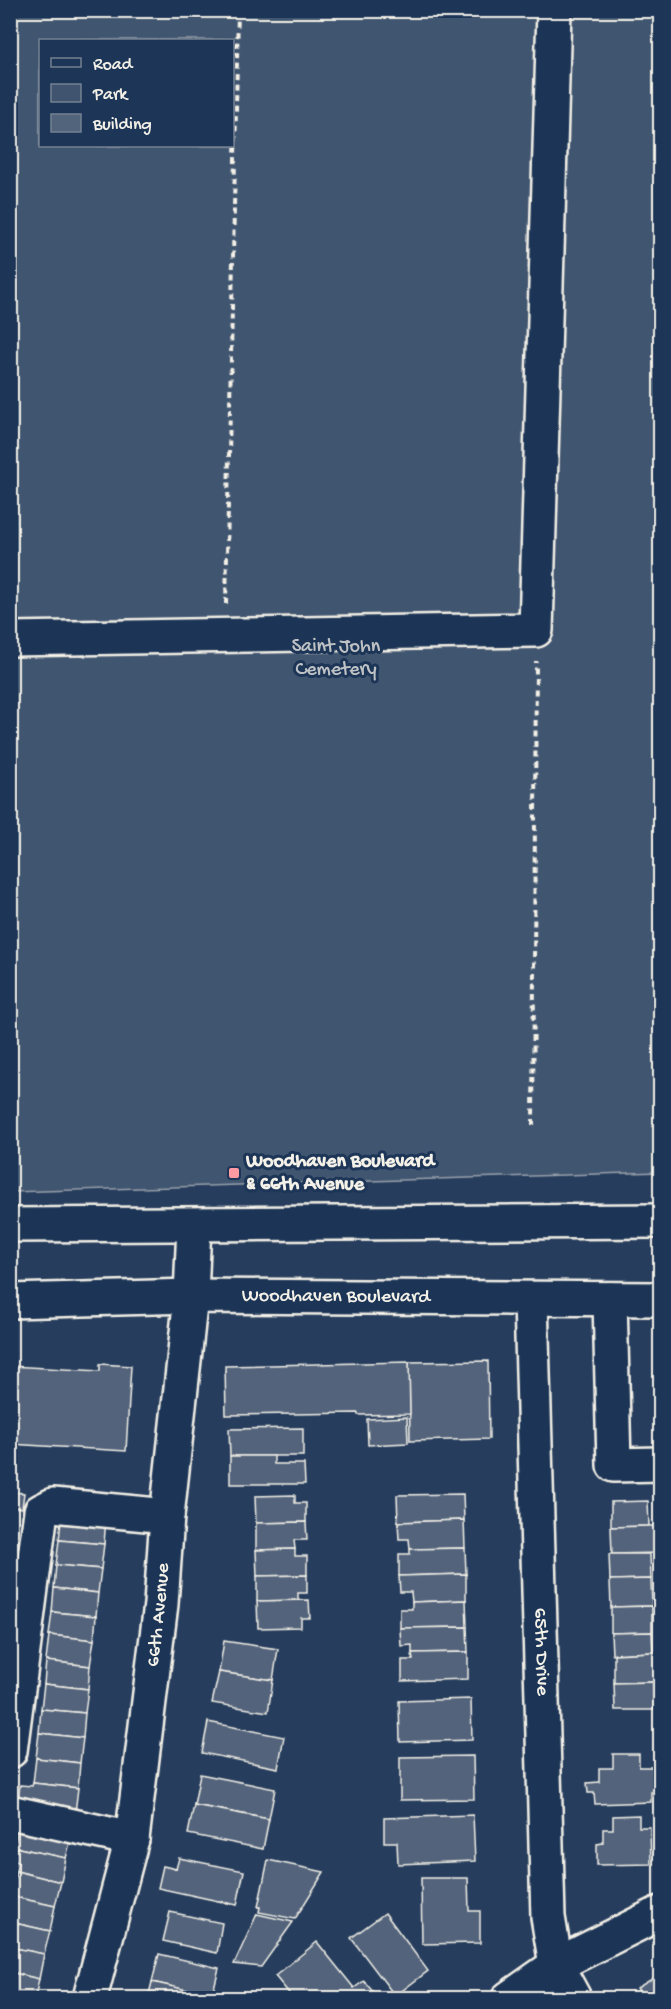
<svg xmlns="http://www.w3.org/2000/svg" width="671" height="2009" font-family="'Gochi Hand',sans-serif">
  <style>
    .green { fill: #40546f; stroke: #9aa2ac; stroke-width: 1.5; fill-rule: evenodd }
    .building { fill: #52647b; stroke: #f4f1e8; stroke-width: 1.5 }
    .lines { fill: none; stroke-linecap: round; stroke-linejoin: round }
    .minor-casing { stroke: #f4f1e8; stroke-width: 38 }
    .major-casing { stroke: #f4f1e8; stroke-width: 38 }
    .path { stroke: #f4f1e8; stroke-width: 4; stroke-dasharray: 6 4.5; stroke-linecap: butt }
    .minor { stroke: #1d3557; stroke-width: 33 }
    .major { stroke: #1d3557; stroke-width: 33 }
    .poi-dot { fill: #ff9aa2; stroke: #1d3557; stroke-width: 2 }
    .labels { text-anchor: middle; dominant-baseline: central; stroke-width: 6; stroke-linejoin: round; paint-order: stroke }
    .park-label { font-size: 20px; fill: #bec2c4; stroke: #1d3557 }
    .poi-label { font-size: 20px; font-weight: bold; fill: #f4f1e8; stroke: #1d3557; text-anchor: start }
    .street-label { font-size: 20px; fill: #f4f1e8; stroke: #1d3557 }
  </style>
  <rect width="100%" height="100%" fill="#263d5d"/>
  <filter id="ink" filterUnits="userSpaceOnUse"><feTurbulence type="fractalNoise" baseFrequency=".0167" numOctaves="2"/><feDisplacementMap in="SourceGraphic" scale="12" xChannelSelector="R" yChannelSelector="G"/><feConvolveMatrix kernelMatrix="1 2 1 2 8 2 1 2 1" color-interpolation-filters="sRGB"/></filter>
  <g filter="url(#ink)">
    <path class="green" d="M10 11H660V1172L11 1192ZM40 40H232V146H40Z"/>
    <g class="building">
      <path d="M488 1361 489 1439 410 1441 409 1362Z"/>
      <path d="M409 1362 410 1414 358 1415V1413L226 1415 225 1366Z"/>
      <path d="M100 1364 131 1366 126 1451 10 1444V1366L100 1371Z"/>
      <path d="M407 1417 408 1443 368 1445 367 1419Z"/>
      <path d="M303 1428V1456H230L229 1429Z"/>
      <path d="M230 1456H274V1464H304L305 1484H230Z"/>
      <path d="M10 1492 24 1493 22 1508 10 1507Z"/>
      <path d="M463 1494 464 1520 398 1522 397 1495Z"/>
      <path d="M295 1495V1503H306V1522L256 1523 255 1496Z"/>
      <path d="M648 1501 649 1526 611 1527V1502Z"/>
      <path d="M62 1512 106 1517 104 1544 59 1540Z"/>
      <path d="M464 1520 465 1548 410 1549 409 1539H399L398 1522Z"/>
      <path d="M306 1522 307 1540H294L295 1549 256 1550V1523Z"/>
      <path d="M649 1526H660V1553L612 1554 611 1527Z"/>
      <path d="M59 1540 104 1544 101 1569 56 1565Z"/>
      <path d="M465 1548 466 1574 399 1576V1554H410V1549Z"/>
      <path d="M295 1549V1556H307V1575L257 1576 256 1550Z"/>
      <path d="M609 1554H650L651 1579 610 1580Z"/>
      <path d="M56 1565 101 1569 98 1593 54 1588Z"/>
      <path d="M466 1574V1600L412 1602 411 1592H400L399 1576Z"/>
      <path d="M307 1575V1593H298V1600L257 1601V1576Z"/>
      <path d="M651 1579 652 1606 611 1607 610 1580Z"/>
      <path d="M54 1588 98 1593 96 1616 52 1612Z"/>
      <path d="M309 1600 310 1618H301V1627L258 1628 257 1601Z"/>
      <path d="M466 1600 467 1627 400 1628V1609H412V1602Z"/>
      <path d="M652 1606V1632L611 1633V1607Z"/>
      <path d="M52 1612 96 1616 94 1640 49 1635Z"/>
      <path d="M467 1627 468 1652 412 1653V1645L401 1646 400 1628Z"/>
      <path d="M652 1632 653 1652 612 1654 611 1633Z"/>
      <path d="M49 1635 94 1640 90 1666 46 1661Z"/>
      <path d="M224 1641 278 1649 273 1680 219 1672Z"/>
      <path d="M468 1652V1679L402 1681V1660H413L412 1653Z"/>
      <path d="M653 1652H660V1682L614 1683V1654Z"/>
      <path d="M46 1661 90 1666 88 1689 44 1684Z"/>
      <path d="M219 1672 273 1680 268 1712 212 1703Z"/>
      <path d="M653 1682 654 1710H615L614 1683Z"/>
      <path d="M44 1684 88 1689 85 1713 41 1709Z"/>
      <path d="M471 1699 472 1740 400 1742 399 1701Z"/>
      <path d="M41 1709 85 1713 83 1738 39 1733Z"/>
      <path d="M208 1722 284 1737 278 1768 202 1753Z"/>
      <path d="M39 1733 83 1738 80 1763 36 1758Z"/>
      <path d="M613 1754H639V1767H660V1792H651V1802L595 1804 594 1793H588L587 1783 599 1782V1768H613Z"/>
      <path d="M473 1756 474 1799 400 1800V1757Z"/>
      <path d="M36 1758 80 1763 78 1788 33 1783Z"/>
      <path d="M200 1774 275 1789 269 1819 194 1805Z"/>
      <path d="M33 1783 78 1788 75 1813 18 1802 20 1785 32 1786Z"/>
      <path d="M194 1805 269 1819 263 1849 188 1834Z"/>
      <path d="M473 1815 475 1861 398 1864 397 1842H384V1818Z"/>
      <path d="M639 1815V1827H650L651 1864 597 1865V1844L603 1843V1829H613V1816Z"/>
      <path d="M18 1829 72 1835 66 1858 14 1847Z"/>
      <path d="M14 1847 66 1858 61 1882 16 1871 18 1861 11 1860Z"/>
      <path d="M179 1858 244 1871 237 1905 158 1888 163 1866 176 1869Z"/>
      <path d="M268 1860 324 1872 295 1919 259 1912 260 1907H258Z"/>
      <path d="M16 1871 61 1882 55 1906 10 1896V1882L14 1883Z"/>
      <path d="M421 1878H468L469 1911H480V1943L422 1944Z"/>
      <path d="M10 1896 55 1906 50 1931 10 1922Z"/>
      <path d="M170 1912 222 1923 217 1953 163 1941Z"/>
      <path d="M385 1913 428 1971 395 1996 351 1938Z"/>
      <path d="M257 1914 293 1922 261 1967 234 1964Z"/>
      <path d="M10 1922 50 1931 44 1954 10 1947Z"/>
      <path d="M317 1942 354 1988 364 1981 378 1998H293L275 1976Z"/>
      <path d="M10 1947 44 1954 39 1979 10 1972Z"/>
      <path d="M159 1954 219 1968 212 1996 152 1982Z"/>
      <path d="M10 1972 39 1979 35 1998 10 1996Z"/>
      <path d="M660 1974V1998H644L637 1988Z"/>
      <path d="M152 1982 210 1995 209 1998H148Z"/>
    </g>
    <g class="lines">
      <defs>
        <g id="minor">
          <path d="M10 639 536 630 554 10"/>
          <path d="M610 1299 614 1465 660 1464"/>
          <path id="s1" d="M531 1300 548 1917 556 1965 574 1998"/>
          <path d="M10 1751 41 1511 53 1505 167 1516"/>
          <path d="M10 1812 132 1839"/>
          <path id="s2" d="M90 1998 132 1839 161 1604 167 1516 191 1296 194 1225"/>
          <path d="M509 1998 556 1965 660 1913"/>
        </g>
        <g id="major">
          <path d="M10 1225 660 1221"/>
          <path id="s3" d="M10 1301 191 1296 660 1299"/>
        </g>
      </defs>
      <use href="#minor" class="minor-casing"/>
      <use href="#major" class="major-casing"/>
      <g class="path">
        <path d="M226 604 238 10"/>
        <path d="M533 1125 536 661"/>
      </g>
      <use href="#minor" class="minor"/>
      <use href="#major" class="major"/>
    </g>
  </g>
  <rect class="poi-dot" x="228" y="1167" width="12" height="12" rx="3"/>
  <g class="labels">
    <g class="park-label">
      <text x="336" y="647">Saint John<tspan x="336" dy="23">Cemetery</tspan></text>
    </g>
    <g class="poi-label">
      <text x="246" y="1162">Woodhaven Boulevard<tspan x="246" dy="23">&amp; 66th Avenue</tspan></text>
    </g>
    <g class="street-label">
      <text stroke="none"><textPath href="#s3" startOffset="326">Woodhaven Boulevard</textPath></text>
      <text stroke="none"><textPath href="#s2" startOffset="390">66th Avenue</textPath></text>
      <text stroke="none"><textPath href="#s1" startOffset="352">65th Drive</textPath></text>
    </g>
  </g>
  <rect width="671" height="2009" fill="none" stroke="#1d3557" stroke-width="36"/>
  <rect x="18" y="18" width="635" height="1973" fill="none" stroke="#f4f1e8" stroke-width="2" filter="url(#ink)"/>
  <rect x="39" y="39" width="195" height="108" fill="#1d3557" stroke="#738091" stroke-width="1.5"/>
  <rect x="51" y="58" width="30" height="9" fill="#1d3557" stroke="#738091" stroke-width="1.5"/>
  <text x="93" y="69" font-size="18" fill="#f4f1e8">Road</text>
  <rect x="51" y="84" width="30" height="18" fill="#40546f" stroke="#738091" stroke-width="1.5"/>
  <text x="93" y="99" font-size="18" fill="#f4f1e8">Park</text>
  <rect x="51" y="114" width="30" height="18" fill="#52647b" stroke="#738091" stroke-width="1.5"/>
  <text x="93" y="129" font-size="18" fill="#f4f1e8">Building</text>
</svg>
